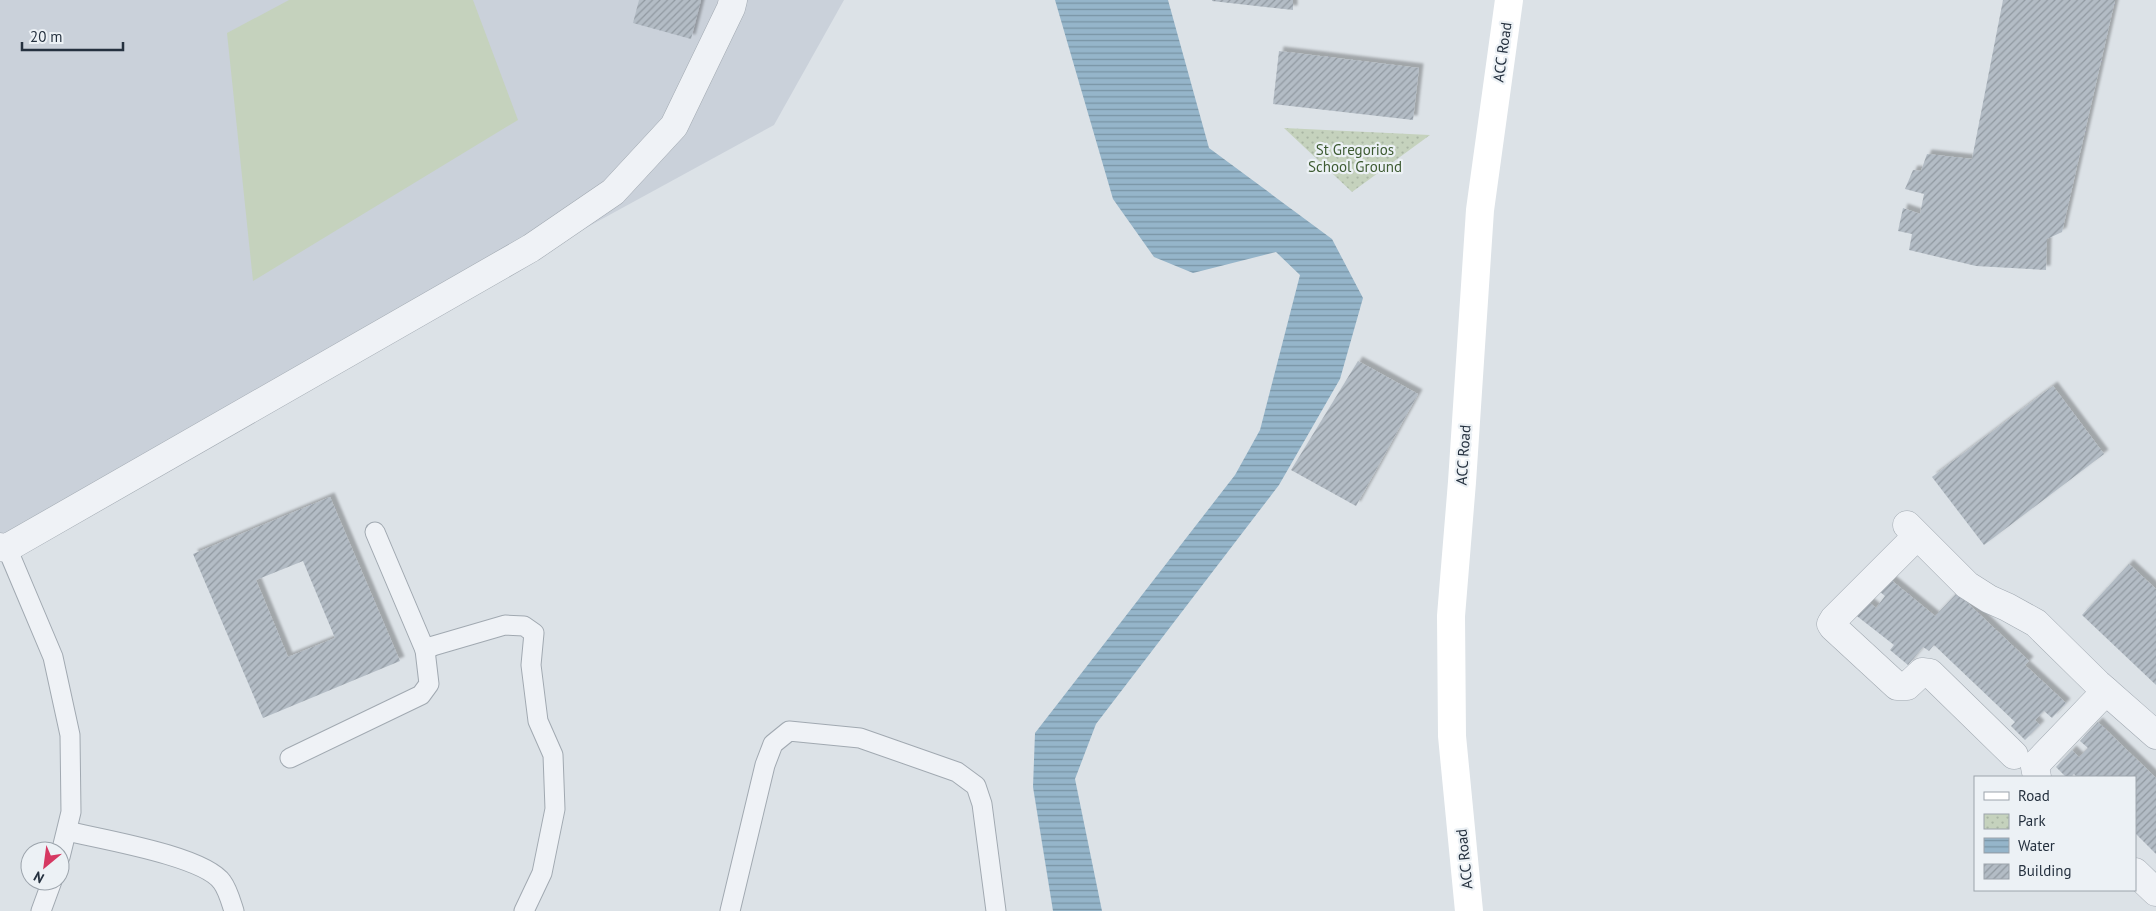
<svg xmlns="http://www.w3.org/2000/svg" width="2156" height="911" font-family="'PT Sans',sans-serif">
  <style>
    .built { fill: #cad1da }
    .grass { fill: #c5d2bd }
    .park { fill: url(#park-dots) }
    .water { fill: url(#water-rules) }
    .building { fill: url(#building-hatch); fill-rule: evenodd; filter: url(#shadow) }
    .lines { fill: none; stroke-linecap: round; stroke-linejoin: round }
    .lane-casing { stroke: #a1a9b1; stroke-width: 21 }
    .street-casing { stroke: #a1a9b1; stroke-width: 29 }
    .lane { stroke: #eff2f6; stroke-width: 19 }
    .street { stroke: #eff2f6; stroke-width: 28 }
    .secondary { stroke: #fff; stroke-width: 28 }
    .labels { text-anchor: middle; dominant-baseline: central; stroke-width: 4.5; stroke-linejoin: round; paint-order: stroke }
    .street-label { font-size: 15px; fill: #25313f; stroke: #ecf1f5 }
    .park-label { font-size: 15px; fill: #3e5b32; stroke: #ecf1f5 }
  </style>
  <defs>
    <pattern id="park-dots" width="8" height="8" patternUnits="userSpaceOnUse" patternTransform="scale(1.25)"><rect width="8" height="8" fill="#c5d2bd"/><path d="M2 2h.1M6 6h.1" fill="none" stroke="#a9b5a4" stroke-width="1.8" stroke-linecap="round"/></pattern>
    <pattern id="water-rules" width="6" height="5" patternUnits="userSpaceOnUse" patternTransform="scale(1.25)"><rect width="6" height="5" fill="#95b5ca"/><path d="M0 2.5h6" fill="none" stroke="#7994a5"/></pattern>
    <pattern id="building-hatch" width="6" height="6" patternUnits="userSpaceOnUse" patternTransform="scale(1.25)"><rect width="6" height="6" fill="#b3bcc5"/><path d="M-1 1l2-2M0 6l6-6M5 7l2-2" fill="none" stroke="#9199a1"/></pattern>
    <filter id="shadow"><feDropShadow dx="4.5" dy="-4.5" stdDeviation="1" flood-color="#0004"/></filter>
  </defs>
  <rect width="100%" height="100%" fill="#dce2e7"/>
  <path class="built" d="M0 0H844L774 125 22 536 0 534Z"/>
  <path class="grass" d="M289 0H473L518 120 253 281 227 33Z"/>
  <path class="park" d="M1284 128 1430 135 1352 192Z"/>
  <path class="water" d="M1055 0H1168L1209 148 1332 239 1363 298 1340 379 1279 485 1096 724 1075 779 1102 911H1053L1033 787 1035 733 1235 475 1260 430 1300 275 1276 252 1193 273 1154 257 1113 199Z"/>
  <g class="building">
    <path d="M639 0H701L691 39 633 23Z"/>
    <path d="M1212 0H1293V10L1212 1Z"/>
    <path d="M2003 0H2115L2062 232 2047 239 2046 270 1976 266 1909 250 1912 234 1898 231 1903 208 1920 214 1924 194 1905 189 1913 170 1921 171 1927 154 1972 159Z"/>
    <path d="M1279 51 1419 68 1413 120 1273 104Z"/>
    <path d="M1358 361 1418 394 1356 506 1291 470Z"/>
    <path d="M2053 386 2104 454 1984 545 1932 477Z"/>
    <path d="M330 497 400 661 263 718 193 554ZM303 561 335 638 288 657 256 580Z"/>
    <path d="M2129 564 2156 589V685L2082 615Z"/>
    <path d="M1885 575 1935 616 1957 593 2029 661 2025 665 2066 703 2052 718 2044 711 2035 720 2040 725 2025 740 2011 726 2015 722 1934 645 1929 651 1923 647 1908 665 1890 650 1894 645 1853 613 1865 599 1876 608 1885 596 1874 587Z"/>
    <path d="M2098 722 2156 778V854L2135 833V777H2077L2074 774 2071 777H2066L2056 767 2072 750 2079 757 2088 748 2080 741Z"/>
  </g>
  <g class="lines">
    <defs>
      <g id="lane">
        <path d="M375 532 425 650"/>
        <path d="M7 548 53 657 70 735 71 812 60 857"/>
        <path d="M290 758 421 695 429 684 425 650 433 646 505 625 524 626 534 633 531 665 538 721 553 755 555 809 542 873 524 911"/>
        <path d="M67 831C100 839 204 856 222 882 228 890 231 902 234 911"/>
        <path d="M41 911 52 881"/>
        <path d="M730 911 765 765 773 744 789 731 860 738 957 772 976 786 982 804 996 911"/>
      </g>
      <g id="street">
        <path d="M1907 525 1967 585 1989 599 2007 607 2036 623 2098 684 2156 735"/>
        <path d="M1917 536 1834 619 1831 624 1833 627 1897 686H1907L1922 672 1930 673 2014 755"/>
        <path d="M0 547 7 548 531 248 613 192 674 126 731 8 733 0"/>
        <path d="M2037 777 2035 767 2038 762 2106 691"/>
        <path d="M2135 872 2156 892"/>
      </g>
    </defs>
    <use href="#lane" class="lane-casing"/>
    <use href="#street" class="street-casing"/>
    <use href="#lane" class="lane"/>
    <use href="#street" class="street"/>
    <path class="secondary" d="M1469 911 1452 736 1451 616 1462 482 1480 210 1509 0"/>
  </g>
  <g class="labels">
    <g class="street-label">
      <text transform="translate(1502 52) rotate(-82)">ACC Road</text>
      <text transform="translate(1463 455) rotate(-86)">ACC Road</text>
      <text transform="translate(1464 859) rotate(-96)">ACC Road</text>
    </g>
    <g class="park-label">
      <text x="1355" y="149">St Gregorios<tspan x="1355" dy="17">School Ground</tspan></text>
    </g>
  </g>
  <rect x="1974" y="776" width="162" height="115" fill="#ecf1f5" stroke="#9ca4ac"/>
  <rect x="1984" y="792" width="25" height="8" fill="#ffffff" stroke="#9ca4ac"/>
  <text x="2018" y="801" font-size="15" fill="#25313f">Road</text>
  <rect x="1984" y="814" width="25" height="15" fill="url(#park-dots)" stroke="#9ca4ac"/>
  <text x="2018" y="826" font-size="15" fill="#25313f">Park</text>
  <rect x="1984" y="838" width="25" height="15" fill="url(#water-rules)" stroke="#9ca4ac"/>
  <text x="2018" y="851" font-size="15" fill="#25313f">Water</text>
  <rect x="1984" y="864" width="25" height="15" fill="url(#building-hatch)" stroke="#9ca4ac"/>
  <text x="2018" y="876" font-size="15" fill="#25313f">Building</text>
  <g transform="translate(45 866) rotate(209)"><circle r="24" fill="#ecf1f5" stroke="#9ca4ac"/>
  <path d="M0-4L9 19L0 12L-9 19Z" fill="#d63862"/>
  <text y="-8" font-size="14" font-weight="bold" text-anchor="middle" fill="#25313f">N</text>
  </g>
  <path d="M22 42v8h101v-8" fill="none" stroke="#25313f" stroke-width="2.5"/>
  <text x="30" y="42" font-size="15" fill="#25313f" stroke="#ecf1f5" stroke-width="4" paint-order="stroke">20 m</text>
</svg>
